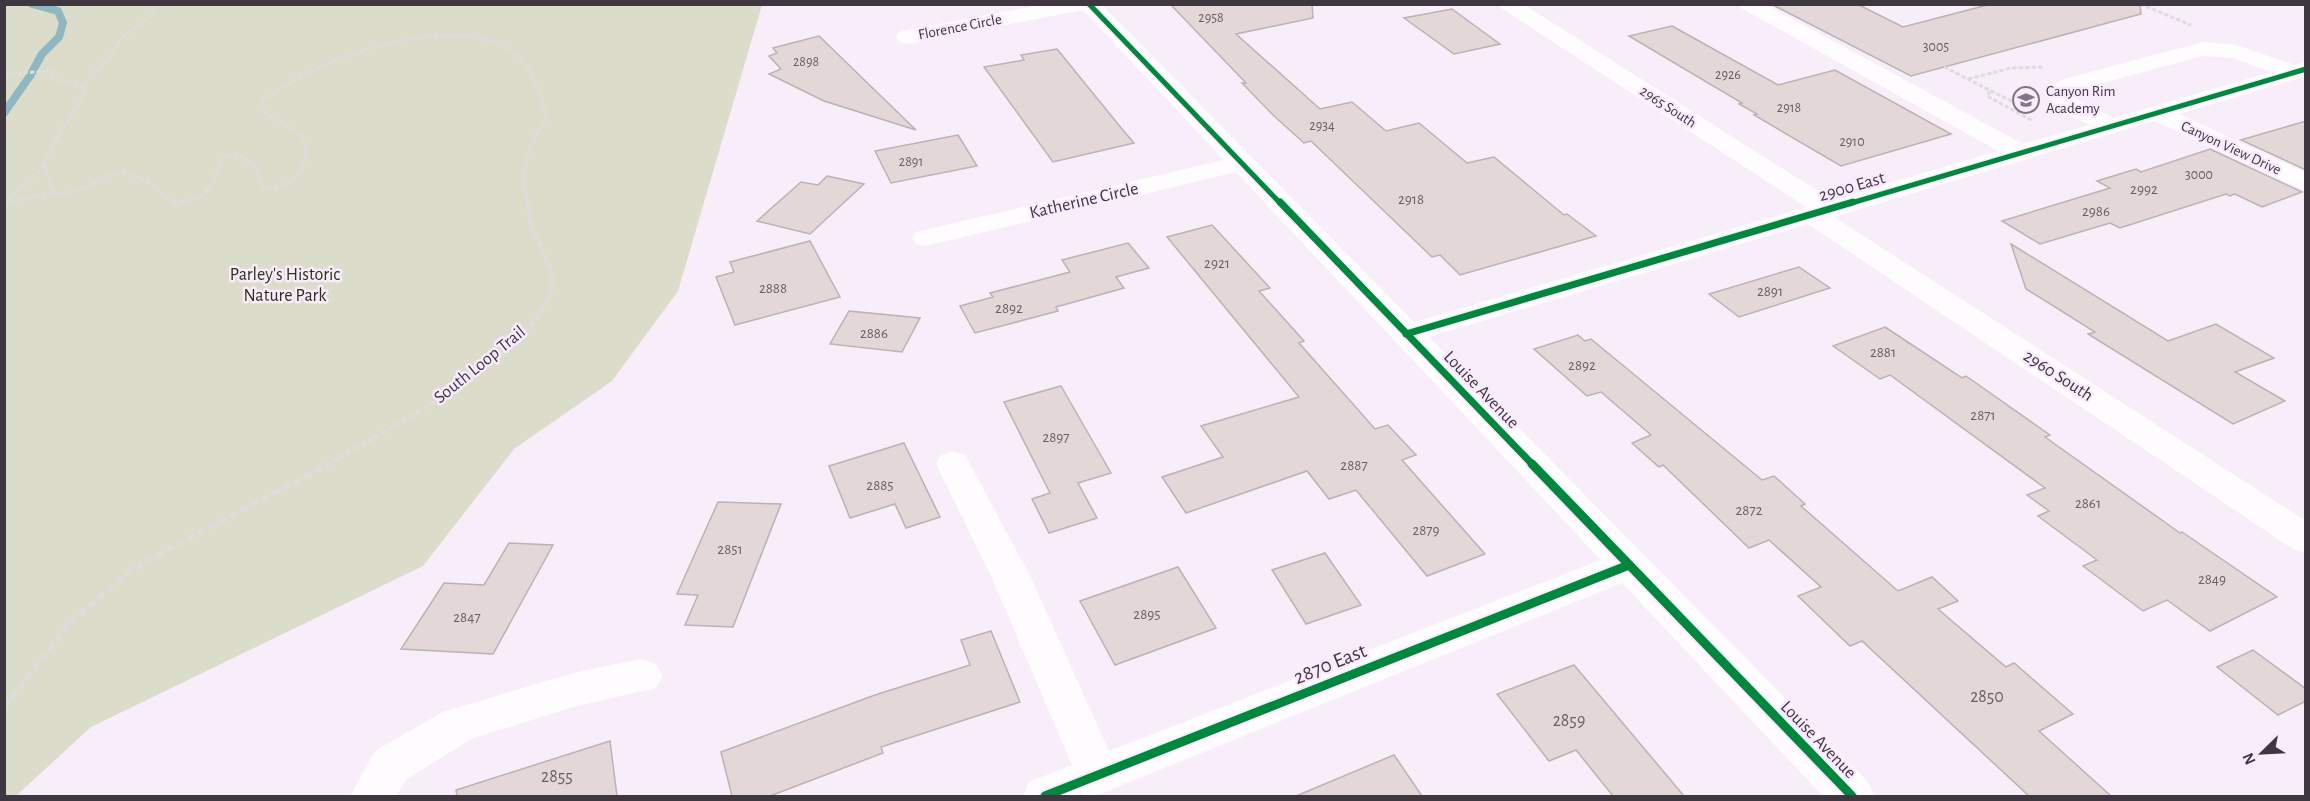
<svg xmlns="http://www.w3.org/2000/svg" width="2310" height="801" font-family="'Alegreya Sans',sans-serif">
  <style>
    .green { fill: #dcdccb }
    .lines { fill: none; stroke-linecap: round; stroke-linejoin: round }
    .stream { stroke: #8fb7c1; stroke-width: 8 }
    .building { fill: #e4d7d7; stroke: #bbb2b5; stroke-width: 1.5 }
    .path-far2 { stroke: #dfdce0; stroke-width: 3; stroke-dasharray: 4.5 2; stroke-linecap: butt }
    .path-far1 { stroke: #dfdce0; stroke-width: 4; stroke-dasharray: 5 3; stroke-linecap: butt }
    .path { stroke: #dfdce0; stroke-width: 4.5; stroke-dasharray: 8 4; stroke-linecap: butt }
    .minor { fill: #fefcfe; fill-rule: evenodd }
    .cycleway-far2-casing { stroke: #faeafe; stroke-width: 8 }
    .cycleway-far1-casing { stroke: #faeafe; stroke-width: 10 }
    .cycleway-casing { stroke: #faeafe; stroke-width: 13 }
    .cycleway-far2 { stroke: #00873e; stroke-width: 5 }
    .cycleway-far1 { stroke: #00873e; stroke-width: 7 }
    .cycleway { stroke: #00873e; stroke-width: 9 }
    .labels { text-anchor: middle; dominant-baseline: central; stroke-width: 5; stroke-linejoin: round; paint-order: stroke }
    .far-number-label { font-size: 14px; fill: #685f66 }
    .far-street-label { font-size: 15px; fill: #3f3740; stroke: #faeafe }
    .far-poi-label { font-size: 15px; fill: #3f3740; stroke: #faeafe; text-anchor: start }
    .number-label { font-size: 15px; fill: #685f66 }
    .street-label { font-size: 18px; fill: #3f3740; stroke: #faeafe }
    .park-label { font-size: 18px; fill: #2d330e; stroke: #faeafe }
    .near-number-label { font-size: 18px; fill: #685f66 }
    .near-street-label { font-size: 21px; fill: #3f3740; stroke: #faeafe }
  </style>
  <rect width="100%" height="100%" fill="#f7eefa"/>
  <path class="green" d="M5 4 762 5 678 291 612 381 514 449 423 566 91 727 16 796H4Z"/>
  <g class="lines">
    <path class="stream" d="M4 113 30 76 42 54 59 37 63 23 58 11 32 4"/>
  </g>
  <g class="building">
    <path d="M1170 4H1312L1313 18 1236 34 1320 109 1352 102 1386 131 1419 123 1467 163 1494 157 1564 215 1567 214 1596 236 1460 275 1440 255 1432 257 1311 141 1304 143 1273 115 1242 83H1246Z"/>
    <path d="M1771 4H1857L1903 27 1991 4H2140L2141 14 1911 76Z"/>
    <path d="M1452 9 1500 44 1454 54 1404 18Z"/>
    <path d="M1672 26 1778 85 1835 70 1951 134 1841 166 1754 115 1757 114 1739 104 1742 103 1629 36Z"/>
    <path d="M819 36 916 130 824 101 769 74 781 69 769 56 777 53 773 48Z"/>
    <path d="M1057 49 1122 129 1134 143 1053 162 984 67 1024 60 1021 55Z"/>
    <path d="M2306 121V170L2241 140Z"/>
    <path d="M958 135 977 166 891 183 875 151Z"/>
    <path d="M2210 149 2302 192 2262 207 2235 194 2230 196 2226 194 2120 228 2110 223 2040 244 2002 221 2110 188 2097 181 2136 169 2141 172Z"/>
    <path d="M827 176 864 184 810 234 757 221 801 182 818 185Z"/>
    <path d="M1212 225 1270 288 1259 291 1304 341 1299 343 1375 429 1388 425 1416 455 1402 460 1485 554 1427 576 1356 490 1329 499 1307 471 1186 513 1162 477 1223 457 1201 426 1299 397 1167 237Z"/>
    <path d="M810 241 840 297 735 325 716 277 734 272 730 262Z"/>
    <path d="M1128 243 1149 268 1116 277 1124 288 1056 307 1058 311 975 333 960 306 993 297 990 293 1070 272 1062 260Z"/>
    <path d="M2011 244 2168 341 2216 324 2274 358 2235 372 2285 401 2233 424 2088 334 2095 332 2026 289Z"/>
    <path d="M1799 267 1830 288 1739 317 1709 294Z"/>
    <path d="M849 311 920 318 902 352 830 344Z"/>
    <path d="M1885 327 1962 378 1966 376 2050 435 2045 437 2180 533 2182 532 2277 597 2210 631 2167 600 2143 611 2083 566 2097 560 2038 516 2049 511 2027 495 2045 488 1890 375 1880 379 1833 346Z"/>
    <path d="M1578 335 1585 341 1591 339 1762 480 1774 476 1805 504 1801 506 1898 591 1932 577 1958 601 1938 609 2006 667 2014 663 2073 714 2039 731 2111 796H2029L1862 641 1850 646 1798 596 1821 587 1769 540 1749 548 1663 465 1659 467 1632 443 1651 435 1601 392 1587 396 1534 349Z"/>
    <path d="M1061 386 1111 473 1078 483 1097 518 1049 533 1032 499 1050 493 1004 402Z"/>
    <path d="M904 443 940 517 906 528 895 504 850 518 829 466Z"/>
    <path d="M718 502 781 504 733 627 685 625 698 595 677 594Z"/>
    <path d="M509 543 553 545 493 654 401 649 444 583 484 585Z"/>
    <path d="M1325 553 1361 605 1306 624 1272 570Z"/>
    <path d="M1178 567 1216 628 1115 665 1080 601Z"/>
    <path d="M991 631 1020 702 881 747 883 753 770 796H732L721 752 875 695 970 665 961 640Z"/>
    <path d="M2253 650 2306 689V701L2278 715 2217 667Z"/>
    <path d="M1574 665 1684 796H1613L1576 750 1549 761 1497 694Z"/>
    <path d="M610 741 617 796H457L456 790Z"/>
    <path d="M1394 755 1422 796H1296Z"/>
  </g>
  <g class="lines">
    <g class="path-far2">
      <path d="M2140 4 2191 25"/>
      <path d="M1944 67 2033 112"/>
      <path d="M4 74 52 71 53 79 75 84 84 89 81 102 60 132 40 170 7 201"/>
      <path d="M1968 79 2011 68 2043 67"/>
      <path d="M84 89 88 79 111 56 121 38 147 19 157 4"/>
      <path d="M1990 91 1987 96 2033 121"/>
      <path d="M44 165 54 191 57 192"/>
      <path d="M4 203 40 195 70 193 87 187 110 174 125 172 150 183 173 204"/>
      <path d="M175 204C209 199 213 186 222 157 236 151 244 158 256 166L261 186C288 195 312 168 305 141 294 126 273 122 261 108L262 101C313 60 455 7 514 53 533 69 540 94 547 117 526 151 521 164 527 204"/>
    </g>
    <g class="path-far1">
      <path d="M171 202H184"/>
      <path d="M4 203 7 202"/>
      <path d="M326 465C380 434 546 349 552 284 554 266 539 245 532 229 529 221 529 211 527 202"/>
    </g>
    <path class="path" d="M4 707 71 622 125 575 152 558 329 464"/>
    <g class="minor">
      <path d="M1046 4H1101L1414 322 1806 207 1501 8 1498 4H1523L1832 200 1998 151 1741 8 1738 4H1765L2023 144 2089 125 2053 106 2047 91 2051 86 2064 79 2203 42 2236 45 2295 65 2306 62V76L2179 114 2306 173V191L2154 121 1834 217 2306 521V553L2293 549 1808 224 1429 337 1868 782 1874 796H1823L1622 583 1095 796H1023L1029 782 1072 765 992 578 936 464 941 455 953 452 965 455 970 464 1031 578 1109 751 1601 560 1236 172 926 246 916 244 912 238 916 232 1224 160 1083 10 907 44 899 42 896 37 899 32 907 30ZM2203 56 2233 58 2271 72 2113 118 2073 97 2072 94 2080 89Z"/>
      <path d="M641 659 656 664 662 676 656 688 573 707 471 739 407 779 396 796H350L375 751 443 712 573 673Z"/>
    </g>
    <defs>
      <g id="cycleway-far2">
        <path d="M1089 4 1281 204"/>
        <path d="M1848 204 2306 69"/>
      </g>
      <g id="cycleway-far1">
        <path d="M1280 202 1533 465"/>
        <path d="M1406 334 1853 202"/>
      </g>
      <g id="cycleway">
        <path d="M1532 464 1852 796"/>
        <path d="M1045 796 1629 565"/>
      </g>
    </defs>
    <use href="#cycleway-far2" class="cycleway-far2-casing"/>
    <use href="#cycleway-far1" class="cycleway-far1-casing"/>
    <use href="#cycleway" class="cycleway-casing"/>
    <use href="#cycleway-far2" class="cycleway-far2"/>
    <use href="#cycleway-far1" class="cycleway-far1"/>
    <use href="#cycleway" class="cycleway"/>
  </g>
  <defs>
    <symbol id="school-ring" viewBox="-11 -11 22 22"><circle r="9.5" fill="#faeafe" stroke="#7f7781" stroke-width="1.5"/><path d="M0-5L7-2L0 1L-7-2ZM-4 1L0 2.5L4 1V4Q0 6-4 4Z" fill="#7f7781"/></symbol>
  </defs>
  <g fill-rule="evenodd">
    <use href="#school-ring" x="2011" y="85" width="30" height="30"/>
  </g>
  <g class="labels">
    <g class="far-number-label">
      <text x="1211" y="18">2958</text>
      <text x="1936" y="47">3005</text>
      <text x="806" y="62">2898</text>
      <text x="1728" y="75">2926</text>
      <text x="1789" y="108">2918</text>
      <text x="1322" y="126">2934</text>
      <text x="1852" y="142">2910</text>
      <text x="911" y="162">2891</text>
      <text x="2199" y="175">3000</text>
    </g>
    <g class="far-street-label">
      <text transform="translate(960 27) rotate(-11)">Florence Circle</text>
      <text transform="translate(1668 107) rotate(33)">2965 South</text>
      <text transform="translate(2231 148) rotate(25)">Canyon View Drive</text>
    </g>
    <g class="far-poi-label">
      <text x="2046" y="91">Canyon Rim<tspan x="2046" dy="17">Academy</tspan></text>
    </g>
    <g class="number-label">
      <text x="2144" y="189">2992</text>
      <text x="1411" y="199">2918</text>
      <text x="2096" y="211">2986</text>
      <text x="1217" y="263">2921</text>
      <text x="773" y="288">2888</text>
      <text x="1770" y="291">2891</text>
      <text x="1009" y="308">2892</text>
      <text x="874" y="333">2886</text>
      <text x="1883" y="352">2881</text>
      <text x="1582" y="365">2892</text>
      <text x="1983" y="415">2871</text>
      <text x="1056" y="437">2897</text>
      <text x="1354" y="465">2887</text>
      <text x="880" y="485">2885</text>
      <text x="2088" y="503">2861</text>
      <text x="1749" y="510">2872</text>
      <text x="1426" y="530">2879</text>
      <text x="730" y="549">2851</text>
      <text x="2212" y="579">2849</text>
      <text x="1147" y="614">2895</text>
      <text x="467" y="617">2847</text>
    </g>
    <g class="street-label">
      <text transform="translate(1852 187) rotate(-16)">2900 East</text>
      <text transform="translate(1084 201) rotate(-13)">Katherine Circle</text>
      <text transform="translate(480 365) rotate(-39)">South Loop Trail</text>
      <text transform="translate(2058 376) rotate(33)">2960 South</text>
      <text transform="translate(1481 390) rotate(46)">Louise Avenue</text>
      <text transform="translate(1818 740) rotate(46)">Louise Avenue</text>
    </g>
    <g class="park-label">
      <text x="285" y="275">Parley's Historic<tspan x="285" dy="21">Nature Park</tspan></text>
    </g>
    <g class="near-number-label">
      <text x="1987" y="697">2850</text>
      <text x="1569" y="721">2859</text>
      <text x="557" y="777">2855</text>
    </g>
    <g class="near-street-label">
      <text transform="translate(1330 664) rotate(-22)">2870 East</text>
    </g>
  </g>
  <rect width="2310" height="801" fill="none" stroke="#3f3740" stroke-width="12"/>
  <g transform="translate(2262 753) rotate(246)" stroke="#faeafe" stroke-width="4.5" paint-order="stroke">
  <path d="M0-4.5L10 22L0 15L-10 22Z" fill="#3f3740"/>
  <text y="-9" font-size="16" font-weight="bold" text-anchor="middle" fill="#3f3740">N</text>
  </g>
</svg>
